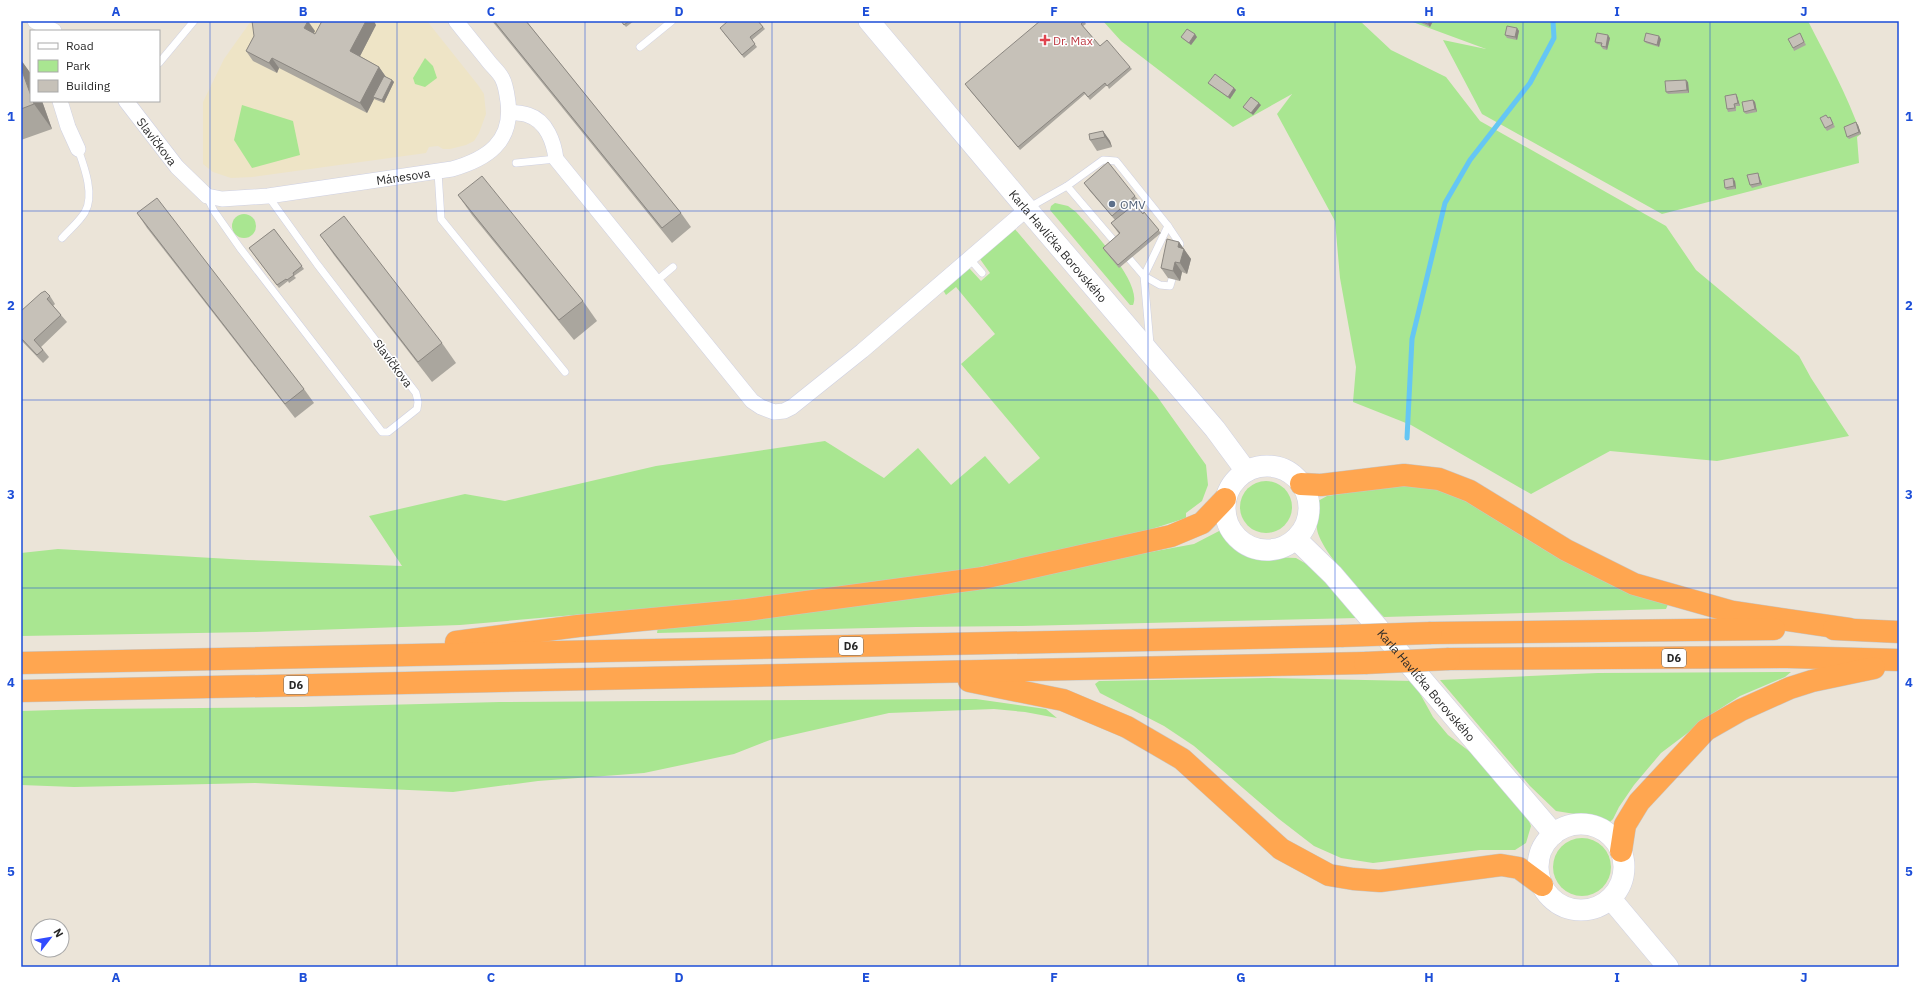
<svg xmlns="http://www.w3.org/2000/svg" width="1920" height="988" font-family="'IBM Plex Sans',sans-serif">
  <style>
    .education { fill: #eee4c6 }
    .green { fill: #a9e691 }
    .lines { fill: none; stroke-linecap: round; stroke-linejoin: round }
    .stream { stroke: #65c6f4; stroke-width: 5 }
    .lane-casing { stroke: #ced0e2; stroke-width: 8 }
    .street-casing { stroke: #ced0e2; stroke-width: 16 }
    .secondary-casing { stroke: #ced0e2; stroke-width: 22 }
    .highway-casing { stroke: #c7c7c7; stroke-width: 23 }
    .lane { stroke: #fff; stroke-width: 7 }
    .street { stroke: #fff; stroke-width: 15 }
    .secondary { stroke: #fff; stroke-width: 21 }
    .highway { stroke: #ffa650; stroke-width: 22 }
    .highway-bridge-casing { stroke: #c7c7c7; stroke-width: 23; stroke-linecap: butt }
    .highway-bridge { stroke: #ffa650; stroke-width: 22 }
    .wall { fill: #aaa69e }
    .shaded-wall { fill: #8b8781 }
    .building { fill: #c6c1b8; stroke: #8b8781 }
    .grid { fill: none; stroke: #1d4ed8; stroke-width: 1; stroke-opacity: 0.55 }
    .health-dot { fill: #e0444e; stroke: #fff; stroke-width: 1.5 }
    .service-dot { fill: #5c6f8a; stroke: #fff; stroke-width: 1.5 }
    .labels { text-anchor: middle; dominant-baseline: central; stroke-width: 3; stroke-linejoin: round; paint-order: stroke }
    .shield { fill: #fff; stroke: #686868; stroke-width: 1 }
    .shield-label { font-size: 11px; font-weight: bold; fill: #282828 }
    .health-label { font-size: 12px; fill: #be3a42; stroke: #fff; text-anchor: start }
    .street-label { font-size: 12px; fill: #282828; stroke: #fff }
    .service-label { font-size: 12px; fill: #4e5e75; stroke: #fff; text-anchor: start }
    .neatline { fill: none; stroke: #1d4ed8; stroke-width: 1.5 }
    .grid-label { font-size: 13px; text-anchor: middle; font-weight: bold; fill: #1d4ed8 }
  </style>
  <rect width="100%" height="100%" fill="#ebe4d8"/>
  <path class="education" d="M251 21H427L478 85 484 94 486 114 479 133 474 141 466 145 450 149H443L438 146 429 147 426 153 252 177 231 178 213 172 203 164V102L224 59Z"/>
  <g class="green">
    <path d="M1103 21H1360L1391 50 1446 77 1480 121 1666 226 1696 270 1799 356 1811 378 1849 436 1717 461 1610 451 1531 494 1411 425 1353 402 1356 367 1340 278 1335 221 1277 114 1292 94 1233 127 1121 41Z"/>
    <path d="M1410 21H1808C1827 58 1847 95 1861 134L1857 137 1859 163 1662 214 1482 114 1443 40 1486 49Z"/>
    <path d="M425 58 433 66 437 78 425 87 415 84 413 78Z"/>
    <path d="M242 105 293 121 300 155 252 168 234 140Z"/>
    <path d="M1055 203 1068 206 1076 212C1091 229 1143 283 1133 305H1130L1050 210 1051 206Z"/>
    <circle cx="244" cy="226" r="12"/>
    <path d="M1014 228 1156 395 1206 465 1208 485 1202 501 1186 513V518L1130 536 937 576 804 595 460 625 256 632 21 636V553L58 549 247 560 402 566 369 516 465 494 505 501 656 466 825 441 884 478 918 448 951 485 985 456 1009 484 1040 458 961 364 995 334 956 287 946 295 943 290 969 268 981 281 990 273 980 259Z"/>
    <circle cx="1266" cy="507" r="26"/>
    <path d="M1397 485 1435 487 1457 493 1669 602 1666 609 1384 617C1367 600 1320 551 1317 529 1316 520 1318 509 1318 501L1327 496Z"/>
    <path d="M1221 530 1229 543 1244 552 1268 557 1296 558 1317 570 1358 618 1022 626 916 627 657 633 658 627 1025 575 1194 544Z"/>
    <path d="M1791 672 1785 677 1740 696 1718 710 1661 753 1634 785 1619 807 1613 819 1609 823 1594 817 1556 811 1530 786 1440 680 1598 673Z"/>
    <path d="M1268 678 1413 681 1433 717 1448 735 1482 761 1525 811 1531 826 1526 843 1515 850H1480L1373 863 1341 858 1314 846 1279 819 1194 746 1164 726 1100 693 1095 684 1099 681Z"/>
    <path d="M976 699 1046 709 1057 718 1025 712 994 709 889 713 770 740 734 754 644 773 538 781 453 792 255 783 74 787 21 785V711L92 709 303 707 500 702Z"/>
    <circle cx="1582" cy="867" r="29"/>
  </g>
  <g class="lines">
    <path class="stream" d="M1407 438 1412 339 1445 203 1470 160 1530 83 1554 38 1553 21"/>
    <defs>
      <g id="lane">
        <path d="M640 47 672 21"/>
        <path d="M159 63 194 21"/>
        <path d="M516 163 556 159"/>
        <path d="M438 172 441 219 565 372"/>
        <path d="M1067 186 1103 160 1116 161 1168 226 1144 276 1160 285 1170 286 1172 279"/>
        <path d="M207 197 214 211 240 248 382 432H388L417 409 418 402 416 393 317 264 268 196"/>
        <path d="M1028 208 1067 186 1144 276 1150 344"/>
        <path d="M1168 226 1180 244 1178 250"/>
        <path d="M62 238C69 230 80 221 85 212 95 195 84 166 78 149"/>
        <path d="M969 258 982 273"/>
        <path d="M655 282 673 267"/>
      </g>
      <g id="street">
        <path d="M35 21 54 31"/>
        <path d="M60 101 68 127 78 149"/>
        <path id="s1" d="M126 101 177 167 207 196 222 199 268 196 452 169C487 159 513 142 508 102 507 95 506 85 502 78 499 72 493 67 489 62 478 48 467 35 456 21"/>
        <path d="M509 112C515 113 523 113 528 115 547 121 554 143 556 159L752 401 761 407 774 412 784 411 792 407 862 351 1027 209"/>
      </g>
      <g id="secondary">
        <path id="s2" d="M869 21 1027 209 1215 429 1246 471"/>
        <circle cx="1267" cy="508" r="42"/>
        <path id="s3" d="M1296 539 1333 575 1554 834"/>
        <circle cx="1581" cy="867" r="43"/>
        <path d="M1611 899 1668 967"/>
      </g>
      <g id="highway">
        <path d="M1301 484 1321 485 1404 475 1439 479 1470 491 1566 550 1634 584 1733 612 1849 629"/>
        <path d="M1834 629 1899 632"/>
        <path d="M1431 633 1774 629"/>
        <path d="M456 642 578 626 747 610 983 578 1171 536 1202 523 1225 499"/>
        <path d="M1449 659 1788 657 1899 660"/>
        <path d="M21 663 1341 636"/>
        <path d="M969 681 1063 700 1127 727 1182 759 1281 849 1329 875 1353 879 1380 881 1501 865 1519 868 1542 885"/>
        <path d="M21 691 1365 663"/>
        <path d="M1621 851 1625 825 1639 802 1706 730 1741 710 1790 688 1812 681 1874 668"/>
      </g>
    </defs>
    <use href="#lane" class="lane-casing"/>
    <use href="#street" class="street-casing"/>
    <use href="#secondary" class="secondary-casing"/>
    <use href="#highway" class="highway-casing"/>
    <use href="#lane" class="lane"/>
    <use href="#street" class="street"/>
    <use href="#secondary" class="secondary"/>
    <use href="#highway" class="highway"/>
    <defs>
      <g id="highway-bridge">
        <path d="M1341 636 1431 633"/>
        <path d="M1365 663 1449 659"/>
      </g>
    </defs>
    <use href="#highway-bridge" class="highway-bridge-casing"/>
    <use href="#highway-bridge" class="highway-bridge"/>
  </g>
  <g class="wall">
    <path d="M492 21H526L681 213 691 227 672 243Z"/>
    <path d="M621 21H634L626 27Z"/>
    <path d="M758 21 765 29 752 40 757 47 744 58 722 31 727 22Z"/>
    <path d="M1084 21 1086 24 1083 26 1100 46 1130 67 1132 69 1109 89 1107 85 1090 100 1085 94 1020 150 967 87Z"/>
    <path d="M1417 21H1433L1430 27Z"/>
    <path d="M376 25 360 56 379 67 386 77 392 80 394 82 384 103 374 99 367 113 279 68 277 73 253 61 246 51 254 36 315 31 314 33 315 34Z"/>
    <path d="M1517 28 1519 31 1517 40 1507 38 1505 35Z"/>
    <path d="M1801 35 1806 45 1794 51 1793 48Z"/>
    <path d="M1181 37H1197L1191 45 1183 39Z"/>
    <path d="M1610 38 1607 50 1603 49 1601 46 1602 45 1597 44 1595 42Z"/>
    <path d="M1661 39 1659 47 1646 43 1644 41Z"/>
    <path d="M21 60 31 74V101H42L52 129 21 140Z"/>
    <path d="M1688 82 1689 93 1668 94 1666 92Z"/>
    <path d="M1208 83 1234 88 1236 90 1230 99 1210 85Z"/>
    <path d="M1737 96 1740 106H1736V111L1728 112 1727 109Z"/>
    <path d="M1753 100 1755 102 1757 112 1746 114 1744 112Z"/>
    <path d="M1261 105 1253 115 1245 109 1243 107Z"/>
    <path d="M1830 117 1835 127 1827 131 1825 128 1828 118Z"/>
    <path d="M1858 125 1861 134 1849 139 1847 137Z"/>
    <path d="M1103 131 1110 141 1112 147 1097 151 1090 140Z"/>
    <path d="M1759 176 1762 185 1752 188 1750 185Z"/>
    <path d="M1735 181 1736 189 1727 190 1725 188Z"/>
    <path d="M1084 183 1135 196 1141 203 1137 207 1161 233 1119 268 1104 250 1119 234 1111 223 1115 220 1089 190Z"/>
    <path d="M458 195 583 301 597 321 574 340 472 215Z"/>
    <path d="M137 213 304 389 314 403 295 418 147 228Z"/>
    <path d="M274 229 304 269 294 276 296 278 289 283 288 281 279 288 249 248Z"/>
    <path d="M320 235 442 343 456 363 432 382 334 255Z"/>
    <path d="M1179 242 1191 259 1187 274 1182 272 1180 281 1168 278 1161 268Z"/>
    <path d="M50 296 55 304 53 306 61 315 67 322 41 347 49 357 43 363 21 340V309L22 310Z"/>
  </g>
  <g class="shaded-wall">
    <path d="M308 21 315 31 311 38 304 28Z"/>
    <path d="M366 21H374L376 25 357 62 350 51Z"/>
    <path d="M1430 21H1433L1430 27 1428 24Z"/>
    <path d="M1517 28 1519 31 1517 40 1515 37Z"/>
    <path d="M1195 34 1197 37 1191 45 1189 43Z"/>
    <path d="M1608 35 1610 38 1607 50 1606 47Z"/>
    <path d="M1659 36 1661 39 1659 47 1657 45Z"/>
    <path d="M272 58 279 68 277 73 269 63Z"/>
    <path d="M21 60 31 74V96L21 68Z"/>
    <path d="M379 67 386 77 375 98 373 97 374 99 367 113 360 103Z"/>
    <path d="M392 80 394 82 384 103 382 100Z"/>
    <path d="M1686 80 1688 82 1689 93 1687 90Z"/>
    <path d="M1234 88 1236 90 1230 99 1228 97Z"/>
    <path d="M1736 94 1737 96 1740 106 1738 103Z"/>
    <path d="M1753 100 1755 102 1757 112 1755 109Z"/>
    <path d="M33 101H42L52 129 34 104Z"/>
    <path d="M1259 103 1261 105 1253 115 1251 113Z"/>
    <path d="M1856 122 1858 125 1861 134 1859 132Z"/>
    <path d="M1103 131 1110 141 1112 147 1105 137Z"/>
    <path d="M1758 173 1762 185 1760 183Z"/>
    <path d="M1733 178 1735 181 1736 189 1734 186Z"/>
    <path d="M1179 242 1191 259 1187 274 1180 263 1178 247Z"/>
    <path d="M1175 262 1182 272 1180 281 1173 271Z"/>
  </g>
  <g class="building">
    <path d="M252 21H308L304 28 315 34 322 21H366L350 51 379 67 360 103 272 58 269 63 246 51 254 36Z"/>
    <path d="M494 21H526L681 213 662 228Z"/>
    <path d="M621 21H629L624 25Z"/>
    <path d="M726 21H758L763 27 750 37 755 44 742 55 720 28 727 22Z"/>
    <path d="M1040 21H1084L1081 24 1100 46 1107 40 1130 67 1107 86 1105 83 1088 97 1084 92 1018 147 965 84Z"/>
    <path d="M1421 21H1430L1428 24Z"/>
    <path d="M1507 26 1517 28 1515 37 1505 35Z"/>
    <path d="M1187 29 1195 34 1189 43 1181 37Z"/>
    <path d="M1597 33 1608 35 1606 47 1601 46 1602 43 1595 42Z"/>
    <path d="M1646 33 1659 36 1657 45 1644 41Z"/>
    <path d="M1800 33 1804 42 1793 48 1788 39Z"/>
    <path d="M21 68 31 96V101H33L34 104 21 109Z"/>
    <path d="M1215 74 1234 88 1228 97 1208 83Z"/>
    <path d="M384 76 392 80 382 100 373 97Z"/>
    <path d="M1686 80 1687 90 1666 92 1665 81Z"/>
    <path d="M1736 94 1738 103 1734 104 1735 108 1727 109 1725 96Z"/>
    <path d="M1251 97 1259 103 1251 113 1243 107Z"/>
    <path d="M1753 100 1755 109 1744 112 1742 102Z"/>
    <path d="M1826 115 1828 118 1830 117 1833 124 1825 128 1820 118Z"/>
    <path d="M1856 122 1859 132 1847 137 1844 127Z"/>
    <path d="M1103 131 1105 137 1090 140 1089 134Z"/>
    <path d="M1108 162 1135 196 1112 216 1084 183Z"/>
    <path d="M1758 173 1760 183 1750 185 1747 175Z"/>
    <path d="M482 176 583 301 559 320 458 195Z"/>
    <path d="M1733 178 1734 186 1725 188 1724 180Z"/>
    <path d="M157 198 304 389 285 404 137 213Z"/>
    <path d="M1135 204 1143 214 1144 212 1159 230 1118 265 1103 248 1120 233 1111 223Z"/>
    <path d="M344 216 442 343 418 362 320 235Z"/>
    <path d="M274 229 302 266 293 273 294 275 287 280 286 279 277 285 249 248Z"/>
    <path d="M1167 239 1179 242 1178 247 1184 249 1180 263 1175 262 1173 271 1161 268Z"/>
    <path d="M45 291 50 296 47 299 61 315 34 340 43 350 37 355 21 338V311L41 293Z"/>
  </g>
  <path class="grid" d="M210 21V967M397 21V967M585 21V967M772 21V967M960 21V967M1148 21V967M1335 21V967M1523 21V967M1710 21V967M21 211H1899M21 400H1899M21 588H1899M21 777H1899"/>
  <path class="health-dot" d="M1043 34h4v4h4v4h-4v4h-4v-4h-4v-4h4z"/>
  <circle class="service-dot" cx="1112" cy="204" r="4"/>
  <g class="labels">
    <g class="shield">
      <rect x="839" y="637" width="24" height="18" rx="3"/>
      <rect x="1662" y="649" width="24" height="18" rx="3"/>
      <rect x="284" y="676" width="24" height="18" rx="3"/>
    </g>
    <g class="shield-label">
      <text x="851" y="646">D6</text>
      <text x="1674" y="658">D6</text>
      <text x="296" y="685">D6</text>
    </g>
    <g class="health-label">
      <text x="1053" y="40">Dr. Max</text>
    </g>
    <g class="street-label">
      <text stroke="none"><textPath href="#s1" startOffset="51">Slavíčkova</textPath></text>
      <text stroke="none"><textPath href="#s1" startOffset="323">Mánesova</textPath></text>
      <text stroke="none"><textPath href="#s2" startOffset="294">Karla Havlíčka Borovského</textPath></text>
      <text transform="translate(393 363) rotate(53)">Slavíčkova</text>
      <text stroke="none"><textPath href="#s3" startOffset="196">Karla Havlíčka Borovského</textPath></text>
    </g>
    <g class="service-label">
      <text x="1120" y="204">OMV</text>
    </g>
  </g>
  <rect width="1920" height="988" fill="none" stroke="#ffffff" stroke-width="44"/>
  <rect x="30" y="30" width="130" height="72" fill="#ffffff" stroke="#a9a9a9"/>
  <rect x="38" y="43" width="20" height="6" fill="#ffffff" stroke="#a9a9a9"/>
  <text x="66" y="50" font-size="12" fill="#282828">Road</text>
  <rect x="38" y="60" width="20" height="12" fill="#a9e691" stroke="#a9a9a9"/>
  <text x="66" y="70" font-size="12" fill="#282828">Park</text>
  <rect x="38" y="80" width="20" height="12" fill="#c6c1b8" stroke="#a9a9a9"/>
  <text x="66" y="90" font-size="12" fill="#282828">Building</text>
  <g transform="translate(50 938) rotate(59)"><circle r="19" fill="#ffffff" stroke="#a9a9a9"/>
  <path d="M0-3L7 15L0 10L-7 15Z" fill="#324cff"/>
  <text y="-6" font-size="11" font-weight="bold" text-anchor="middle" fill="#282828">N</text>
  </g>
  <rect x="22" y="22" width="1876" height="944" class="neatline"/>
  <g class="grid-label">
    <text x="116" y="16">A</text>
    <text x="303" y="16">B</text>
    <text x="491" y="16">C</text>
    <text x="679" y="16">D</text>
    <text x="866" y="16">E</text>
    <text x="1054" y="16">F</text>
    <text x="1241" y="16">G</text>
    <text x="1429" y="16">H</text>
    <text x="1617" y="16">I</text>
    <text x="1804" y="16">J</text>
    <text x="11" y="121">1</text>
    <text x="1909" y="121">1</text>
    <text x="11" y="310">2</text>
    <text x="1909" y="310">2</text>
    <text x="11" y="499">3</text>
    <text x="1909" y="499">3</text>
    <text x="11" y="687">4</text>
    <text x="1909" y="687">4</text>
    <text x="11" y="876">5</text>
    <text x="1909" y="876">5</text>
    <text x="116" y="982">A</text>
    <text x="303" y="982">B</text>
    <text x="491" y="982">C</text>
    <text x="679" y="982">D</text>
    <text x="866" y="982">E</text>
    <text x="1054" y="982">F</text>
    <text x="1241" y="982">G</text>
    <text x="1429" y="982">H</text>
    <text x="1617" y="982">I</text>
    <text x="1804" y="982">J</text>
  </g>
</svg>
